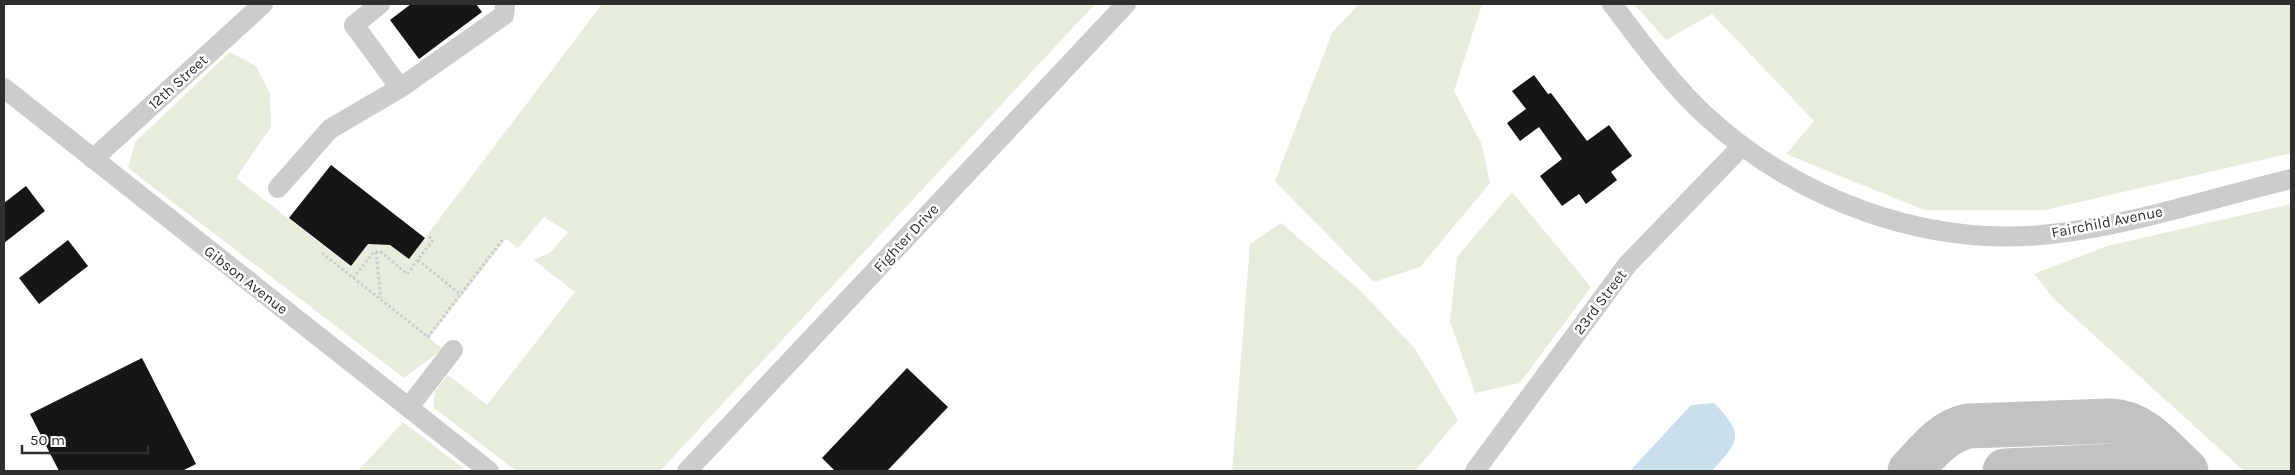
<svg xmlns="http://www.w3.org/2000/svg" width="2295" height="475" font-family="Karla,sans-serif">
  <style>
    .green { fill: #e6eddd }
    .water { fill: #c9dfed }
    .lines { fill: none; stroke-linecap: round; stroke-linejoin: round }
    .taxiway { stroke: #c2c2c2; stroke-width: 45 }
    .building { fill: #161616 }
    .path { stroke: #ccc; stroke-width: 3; stroke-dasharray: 2.5 2.5; stroke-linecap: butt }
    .minor { stroke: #ccc; stroke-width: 20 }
    .labels { text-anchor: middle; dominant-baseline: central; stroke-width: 5; stroke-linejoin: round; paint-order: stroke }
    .street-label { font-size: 15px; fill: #2f2f2f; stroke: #fff }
  </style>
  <rect width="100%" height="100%" fill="#fff"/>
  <g class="green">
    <path d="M602 4H1095L660 471H516L433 407 435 391 448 375 487 405 575 292 534 260 551 252 568 232 544 217 518 248 506 239 429 338 443 349 404 378 128 168 135 142 230 52 256 66 270 94 271 127 236 178 350 266 368 244 390 245 409 259Z"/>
    <path d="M1359 4H1482L1454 91 1482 145 1490 183 1420 267 1374 282 1275 181 1332 33Z"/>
    <path d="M1634 4H2291V153L2045 210H1924L1786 154 1814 121 1712 14 1666 40Z"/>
    <path d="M1512 192 1591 287 1520 383 1475 393 1450 321 1457 257Z"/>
    <path d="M2291 204V471H2244L2054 299 2034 274 2107 246Z"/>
    <path d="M1281 223 1361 291 1415 349 1458 420 1415 471H1232L1250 244Z"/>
    <path d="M403 422 467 471H358Z"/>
  </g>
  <path class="water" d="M1714 403C1745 435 1740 440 1712 471H1630L1691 405Z"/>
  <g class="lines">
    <g class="taxiway">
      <path d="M1910 471C1928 452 1942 432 1968 426L2110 421C2143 422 2163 450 2186 471"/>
      <path d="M2005 471 2161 464 2185 471"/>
    </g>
  </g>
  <g class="building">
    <path d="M411 4H476L482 12 419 59 390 20Z"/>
    <path d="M1534 75 1548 94 1551 93 1587 141 1609 125 1632 156 1611 172 1617 180 1586 204 1579 194 1562 206 1540 176 1562 159 1539 127 1520 141 1507 123 1526 109 1512 91Z"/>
    <path d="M331 165 425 238 409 259 390 245 368 244 351 266 289 218Z"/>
    <path d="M26 186 45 211 4 243V203Z"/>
    <path d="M68 240 88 266 39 304 19 278Z"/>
    <path d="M142 358 196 464 182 471H59L30 414Z"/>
    <path d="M907 368 948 407 887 471H835L822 458Z"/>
  </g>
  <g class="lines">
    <g class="path">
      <path d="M376 252 381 298"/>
      <path d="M322 253 428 337 503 239"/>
      <path d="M418 260 460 294"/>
      <path d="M353 278 373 253 380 251 407 274 433 240 427 235"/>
    </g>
    <g class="minor">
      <path d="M380 4 354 25 400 88"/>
      <path d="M1612 4C1642 43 1670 83 1706 116 1798 200 1926 248 2051 234 2132 225 2212 198 2291 179"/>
      <path d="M4 88 489 471"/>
      <path d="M93 159 263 4"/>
      <path d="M278 188 330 129 400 88 504 15 505 4"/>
      <path d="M409 407 453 350"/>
      <path d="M687 471 1126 4"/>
      <path d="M1475 471 1627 265 1742 146"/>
    </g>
  </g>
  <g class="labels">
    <g class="street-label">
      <text transform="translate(178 82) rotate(-42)">12th Street</text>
      <text transform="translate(2107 222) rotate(-11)">Fairchild Avenue</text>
      <text transform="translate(906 238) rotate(-47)">Fighter Drive</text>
      <text transform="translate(246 280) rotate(38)">Gibson Avenue</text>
      <text transform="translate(1600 302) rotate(-53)">23rd Street</text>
    </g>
  </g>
  <rect width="2295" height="475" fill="none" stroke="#2f2f2f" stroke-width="10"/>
  <path d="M22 445v8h126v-8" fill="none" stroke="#2f2f2f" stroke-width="2.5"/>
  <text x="30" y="445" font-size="15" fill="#2f2f2f" stroke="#ffffff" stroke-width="4" paint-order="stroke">50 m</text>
</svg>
